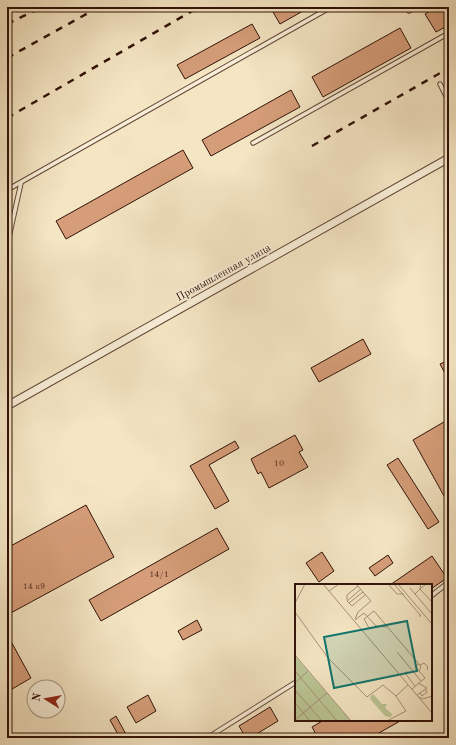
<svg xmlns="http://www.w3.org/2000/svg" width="456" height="745" font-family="'Old Standard TT',serif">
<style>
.building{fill:#d59d79;stroke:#311207}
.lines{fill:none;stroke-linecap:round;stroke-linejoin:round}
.lane-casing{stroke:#624736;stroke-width:5.5}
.street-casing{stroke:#624736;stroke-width:9}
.lane{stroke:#f8eed8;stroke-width:3.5}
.street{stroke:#f8eed8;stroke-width:7}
.rail{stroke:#311207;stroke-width:2.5;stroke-dasharray:7 7;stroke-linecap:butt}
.labels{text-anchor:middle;stroke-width:3;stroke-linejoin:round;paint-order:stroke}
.number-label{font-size:9px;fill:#5a3524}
.street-label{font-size:11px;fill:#311207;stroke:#f8eed8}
.inset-road{fill:none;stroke:#a69178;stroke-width:1}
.view{fill:#0f766e;fill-opacity:0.15;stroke:#0f766e;stroke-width:2}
.inset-edge{fill:none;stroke:#311207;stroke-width:2}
</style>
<rect width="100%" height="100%" fill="#f4e5c3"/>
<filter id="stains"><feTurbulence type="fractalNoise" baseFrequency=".005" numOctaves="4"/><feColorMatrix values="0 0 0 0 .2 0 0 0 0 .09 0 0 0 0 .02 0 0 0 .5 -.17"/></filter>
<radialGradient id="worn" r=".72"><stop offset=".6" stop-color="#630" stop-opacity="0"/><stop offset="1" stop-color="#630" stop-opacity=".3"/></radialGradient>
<g class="building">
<polygon points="282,7 310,7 280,24 273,12"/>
<polygon points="437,7 449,7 449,25 436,32 425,14"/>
<polygon points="252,24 260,38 185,79 177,65"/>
<polygon points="400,28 411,48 323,97 312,77"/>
<polygon points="291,90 300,107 211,156 202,140"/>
<polygon points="183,150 193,168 66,239 56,221"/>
<polygon points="363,339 371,354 319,382 311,368"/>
<polygon points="449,360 449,381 440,364"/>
<polygon points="449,419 449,505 413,440"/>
<polygon points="295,435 303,450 299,452 308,467 269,488 261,472 258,474 251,459"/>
<polygon points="235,441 239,448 209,465 229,501 215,509 190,466"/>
<polygon points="398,458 439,522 428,529 387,465"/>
<polygon points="86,505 114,557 7,615 7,548"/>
<polygon points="217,528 229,549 101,621 89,600"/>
<polygon points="322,552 334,571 319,582 306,563"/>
<polygon points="388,555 393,563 375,576 369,568"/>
<polygon points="432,556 447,578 431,589 431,585 390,585"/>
<polygon points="197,620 202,630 183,640 178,631"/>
<polygon points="7,634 31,678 7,692"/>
<polygon points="148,695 156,711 136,723 127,707"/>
<polygon points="270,707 278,721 250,738 246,738 239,726"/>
<polygon points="116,716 128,738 120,738 110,720"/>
<polygon points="324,720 402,720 370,738 318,738 312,727"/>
</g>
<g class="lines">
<defs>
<g id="lane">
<polyline points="409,11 415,7"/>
<polyline points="440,84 449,102"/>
<polyline points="253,143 449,33"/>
<polyline points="7,190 331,7"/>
<polyline points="7,246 21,183"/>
<polyline points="431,596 449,582"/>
<polyline points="207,738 296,682"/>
</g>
<polyline id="street" points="7,406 449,158"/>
</defs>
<use href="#lane" class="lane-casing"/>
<use href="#street" class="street-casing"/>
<use href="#lane" class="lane"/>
<use href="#street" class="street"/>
<g class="rail">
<polyline points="7,24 42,7"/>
<polyline points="7,58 99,7"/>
<polyline points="7,118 199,7"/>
<polyline points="312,146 449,68"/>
</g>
</g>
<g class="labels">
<g class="number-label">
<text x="279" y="466">10</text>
<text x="159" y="577">14/1</text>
<text x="34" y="589">14 к9</text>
</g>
<g class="street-label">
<text transform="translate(223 272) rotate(-29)" y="4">Промышленная улица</text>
</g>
</g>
<g transform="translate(295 584)">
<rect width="137" height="137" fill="#f4e5c3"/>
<path d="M0,72L56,137H0ZM78,110L87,120H92L90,124L97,130L96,133L90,132L76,116L75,113Z" fill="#bbc594"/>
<path class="inset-road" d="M28,0L137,129M93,0L102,10H109M99,0L126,32H124M103,0L137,40M131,0L125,5L137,18M115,4L137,30M34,7L44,0M68,8L54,19L57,22L70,11M120,10L125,5L126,0M52,16V11L63,2M0,19L10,0M54,19L52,17L66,5M0,28L33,74L72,113L88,101L101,112M60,35L63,28L76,17L61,0M60,36L69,29L81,42L92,43M74,44L69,35L79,27L124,80M102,68L126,97M0,71L56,137M125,81L129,79L133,83L132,86M120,83L124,80L126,83L124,87M0,87L42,137M112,87L110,89L120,102M0,99L13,87M117,105L130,94L120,82M0,106L27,137M125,109L127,112L132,108L130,105M122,111L132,104L123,99M124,113L128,115L137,112M0,119L15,137M0,136L32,109M92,137L111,127L101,112L113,101"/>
<path class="view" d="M112,37L122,87L39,104L29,53Z"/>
<rect width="137" height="137" class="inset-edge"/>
</g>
<rect width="456" height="745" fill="none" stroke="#f4e5c3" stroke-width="24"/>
<rect x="8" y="8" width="440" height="729" fill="none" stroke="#311207" stroke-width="2"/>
<rect x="12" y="12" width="432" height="721" fill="none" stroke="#311207"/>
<g transform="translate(46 699) rotate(281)"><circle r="19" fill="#f8eed8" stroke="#a89684"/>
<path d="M0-3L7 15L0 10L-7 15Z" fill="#8f2418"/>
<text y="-6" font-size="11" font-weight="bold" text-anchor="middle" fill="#311207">N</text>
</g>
<rect width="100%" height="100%" filter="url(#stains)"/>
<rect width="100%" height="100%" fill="url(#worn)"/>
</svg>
